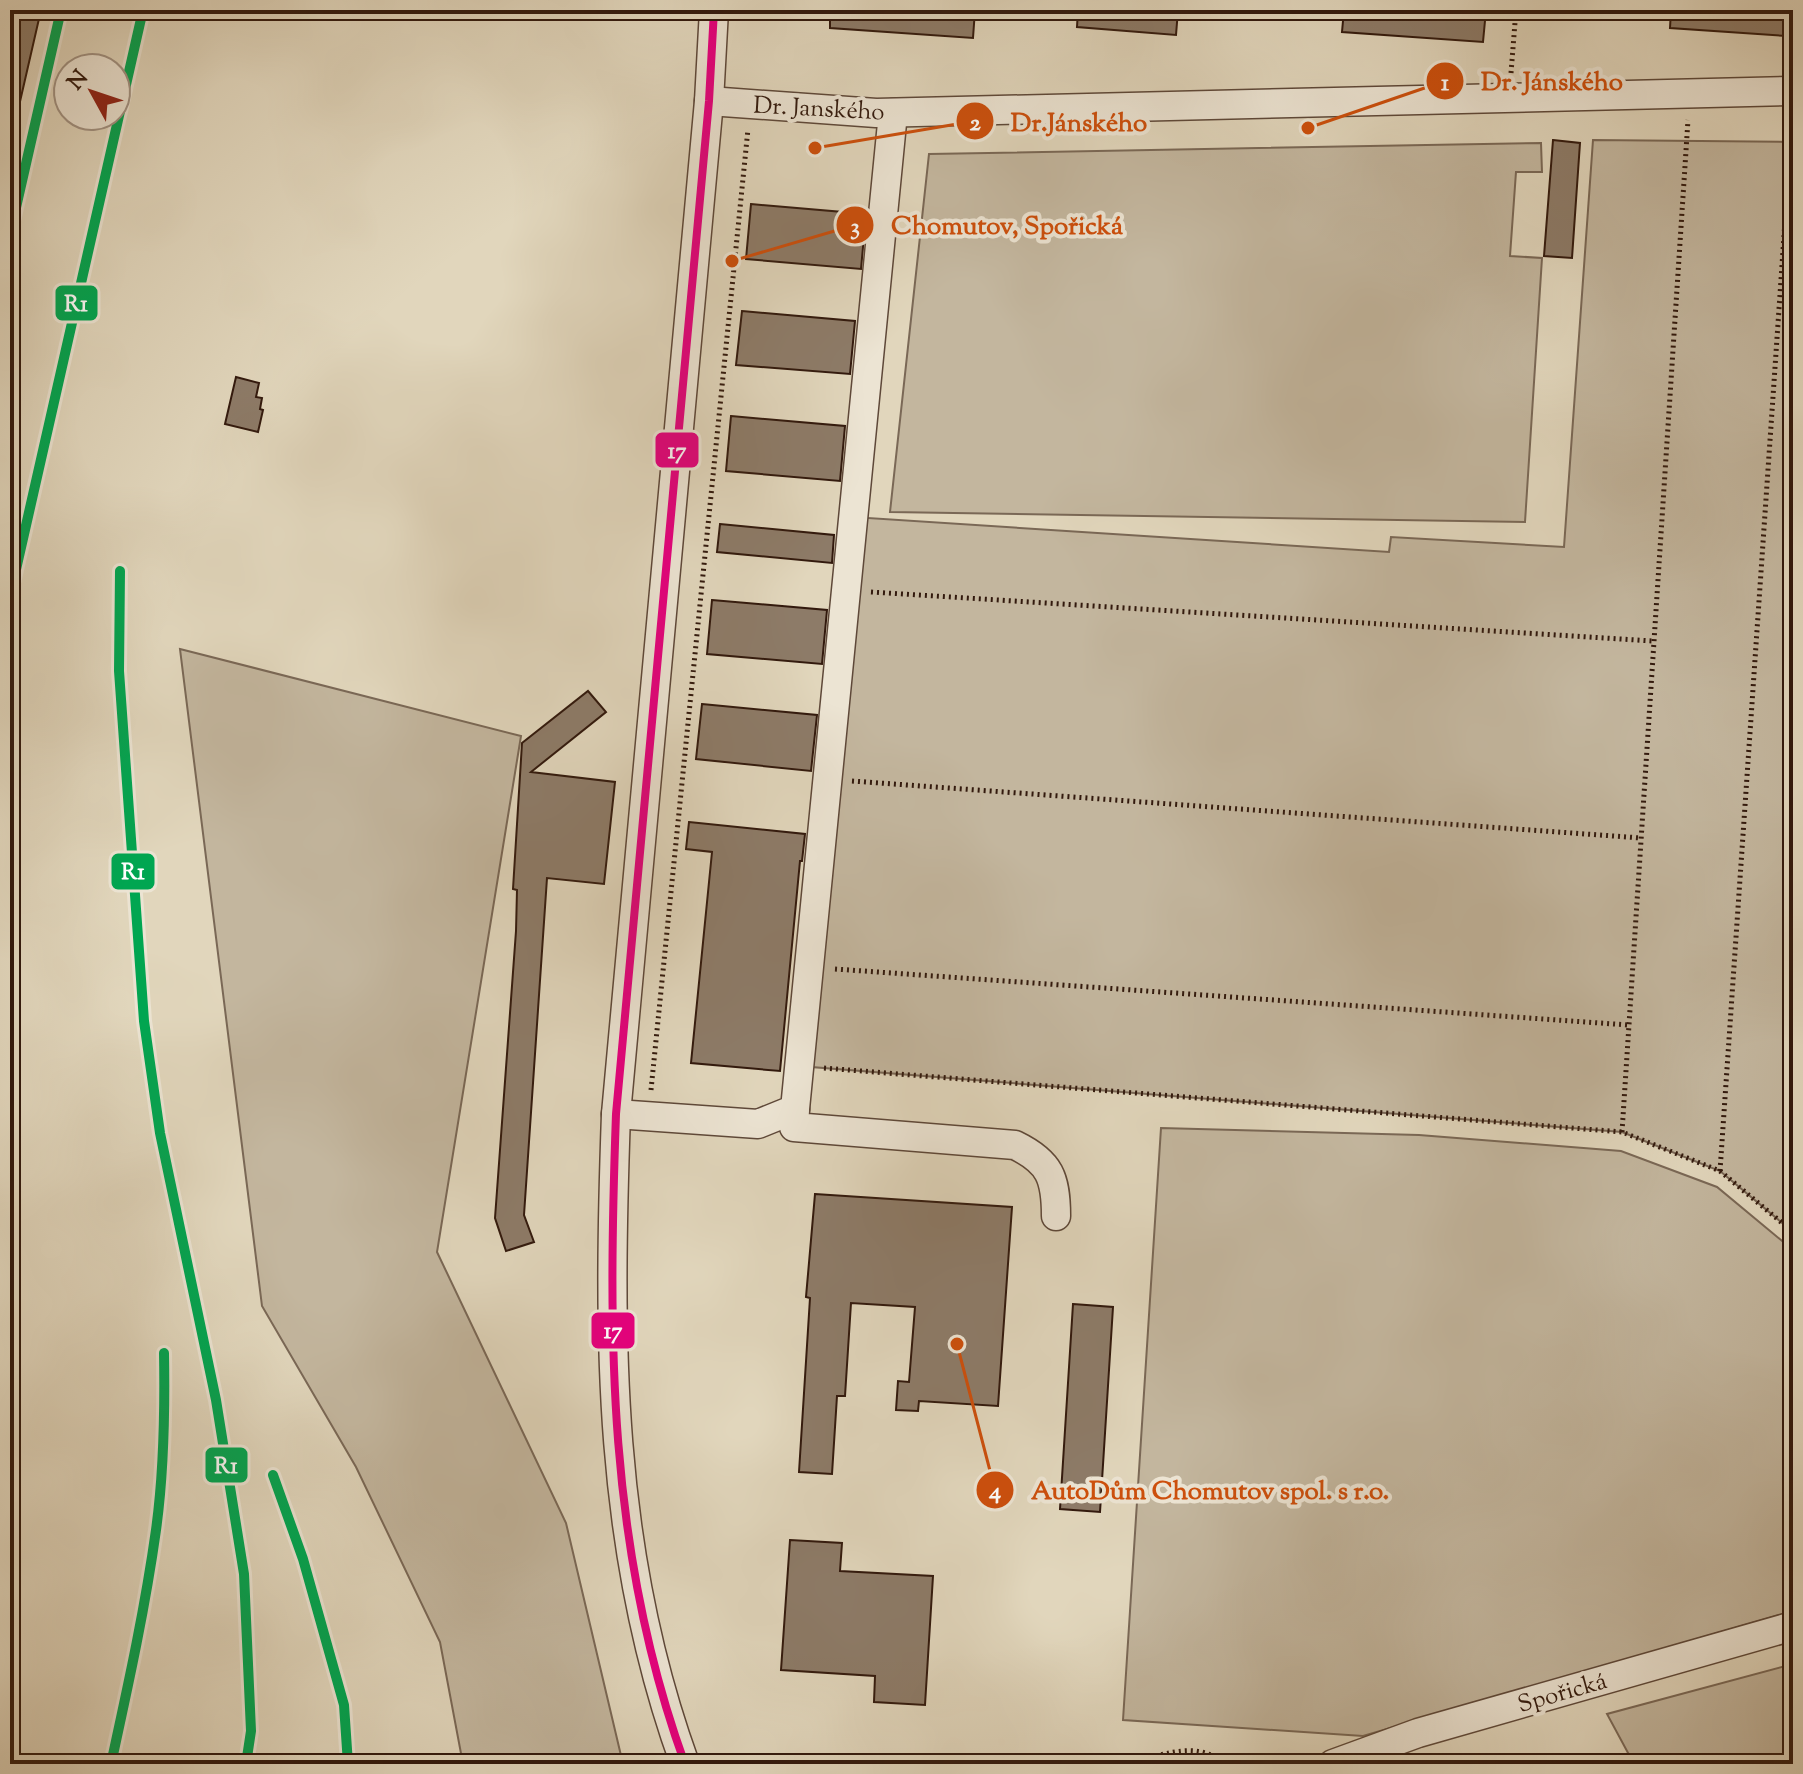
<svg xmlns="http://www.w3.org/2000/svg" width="1803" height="1774" font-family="'Sorts Mill Goudy',serif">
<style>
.green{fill:#c3b69e;stroke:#7a6856;stroke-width:2}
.building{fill:#8d7b68;stroke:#32190d;stroke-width:2}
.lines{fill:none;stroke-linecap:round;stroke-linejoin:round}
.minor-casing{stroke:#5e4839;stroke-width:31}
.path{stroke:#32190d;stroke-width:5;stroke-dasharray:2 4;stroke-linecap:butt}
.minor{stroke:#ece4d3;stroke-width:28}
.bus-1-casing{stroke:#ece4d3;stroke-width:14}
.bus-1{stroke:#e5007d;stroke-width:8}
.rail-1-casing{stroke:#ece4d3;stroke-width:16}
.rail-1{stroke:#00a651;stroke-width:10}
.labels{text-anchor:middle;stroke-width:8;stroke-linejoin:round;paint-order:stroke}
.street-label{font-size:24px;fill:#32190d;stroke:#ece4d3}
.leader{fill:none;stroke:#cd4f0c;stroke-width:3}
.callout-dot{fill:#cd4f0c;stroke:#ece4d3;stroke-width:3}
.mark-label{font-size:24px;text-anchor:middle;font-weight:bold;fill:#fff}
.callout-label{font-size:26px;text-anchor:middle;font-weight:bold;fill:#cd4f0c;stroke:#ece4d3;stroke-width:8;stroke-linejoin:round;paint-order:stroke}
.line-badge{stroke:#ece4d3;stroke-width:3}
.badge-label{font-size:22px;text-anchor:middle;font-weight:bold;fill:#fff}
</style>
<rect width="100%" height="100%" fill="#e1d6bc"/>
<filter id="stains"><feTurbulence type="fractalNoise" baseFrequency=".0025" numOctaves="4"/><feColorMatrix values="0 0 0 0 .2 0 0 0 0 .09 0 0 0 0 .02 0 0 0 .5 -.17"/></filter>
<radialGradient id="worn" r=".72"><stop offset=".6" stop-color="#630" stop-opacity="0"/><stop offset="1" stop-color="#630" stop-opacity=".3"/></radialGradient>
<g class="green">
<polygon points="1593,140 1793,142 1793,1232 1720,1171 1622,1132 799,1066 853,517 1389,552 1391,537 1564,547"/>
<polygon points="1541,143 1542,172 1516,172 1510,256 1542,258 1525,522 890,512 929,154"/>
<polygon points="180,649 521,736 437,1252 566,1523 623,1764 463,1764 440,1642 356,1467 262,1306"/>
<polygon points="1161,1128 1419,1135 1621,1151 1717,1187 1793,1250 1793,1611 1363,1736 1123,1720"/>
<polygon points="1793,1664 1793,1764 1634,1764 1607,1714"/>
</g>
<g class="building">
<polygon points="10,10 41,10 19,106 10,105"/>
<polygon points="830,10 975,10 973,38 830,28"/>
<polygon points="1078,10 1178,10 1176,35 1077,27"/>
<polygon points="1344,10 1486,10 1483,42 1342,32"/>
<polygon points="1671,10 1789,10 1787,36 1670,28"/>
<polygon points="1553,140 1580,143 1572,258 1544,256"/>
<polygon points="751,204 866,214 861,269 746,259"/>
<polygon points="742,311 855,321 850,374 736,365"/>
<polygon points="236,377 259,383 256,397 262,398 260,409 263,410 258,432 225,424"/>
<polygon points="731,416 845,426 840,481 726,471"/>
<polygon points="720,524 834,535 832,563 717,552"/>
<polygon points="712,600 827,610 822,664 707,654"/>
<polygon points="588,691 606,712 531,772 615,782 604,884 547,878 524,1215 534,1242 506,1251 495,1218 516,931 517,890 513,889 522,743"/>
<polygon points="702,704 817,715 811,771 696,759"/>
<polygon points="689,822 805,834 802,861 800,861 780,1071 691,1063 712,852 686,849"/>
<polygon points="815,1194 1012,1207 998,1406 919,1401 918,1411 896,1410 898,1381 909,1382 915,1307 851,1303 845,1396 837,1396 832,1474 799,1472 810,1298 806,1297"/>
<polygon points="1073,1304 1113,1307 1100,1512 1060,1509"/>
<polygon points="790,1540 842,1543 840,1571 933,1576 925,1705 874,1702 875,1676 781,1670"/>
</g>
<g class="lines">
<defs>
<g id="minor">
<polyline points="709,101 876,113 1793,91"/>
<path d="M795,1109L794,1127L1015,1145C1050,1162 1056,1178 1056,1216"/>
<polyline points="616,1114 758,1124 795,1109 893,113"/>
<path d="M685,1764C607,1550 608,1338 616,1114L709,101L714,10"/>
<polyline points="1333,1764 1418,1733 1793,1626"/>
</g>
</defs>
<use href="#minor" class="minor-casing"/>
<g class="path">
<polyline points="1511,73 1516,10"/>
<polyline points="871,592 1653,641"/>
<polyline points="852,781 1641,838"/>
<polyline points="835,969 1628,1025"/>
<polyline points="824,1068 1622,1132 1720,1171 1793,1232"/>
<polyline points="651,1090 748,129"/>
<polyline points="1622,1132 1688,120"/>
<polyline points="1720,1171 1792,119"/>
<path d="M1147,1764L1152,1757C1179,1750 1202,1745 1226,1764"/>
</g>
<use href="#minor" class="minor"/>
<defs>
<path id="bus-1" d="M685,1764C607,1550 608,1338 616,1114L709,101L714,10"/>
</defs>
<use href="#bus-1" class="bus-1-casing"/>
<use href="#bus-1" class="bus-1"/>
<defs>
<g id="rail-1">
<polyline points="10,234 61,10"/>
<polyline points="120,571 119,671 144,1021 160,1133 216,1400 244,1574 251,1731 246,1764"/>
<polyline points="10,596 143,10"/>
<polyline points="273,1475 303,1559 344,1705 348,1764"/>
<path d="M111,1764C128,1686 145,1609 156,1530C164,1472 165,1411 164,1353"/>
</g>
</defs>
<use href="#rail-1" class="rail-1-casing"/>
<use href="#rail-1" class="rail-1"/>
</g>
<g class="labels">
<g class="street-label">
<text transform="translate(819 108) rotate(3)" y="8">Dr. Janského</text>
<text transform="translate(1562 1692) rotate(-16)" y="8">Spořická</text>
</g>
</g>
<path class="leader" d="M1308 128L1445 81M815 148L975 121M732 261L855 225M957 1344L995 1490"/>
<g class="callout-dot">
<circle cx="1308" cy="128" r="8"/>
<circle cx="815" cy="148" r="8"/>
<circle cx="732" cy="261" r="8"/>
<circle cx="957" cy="1344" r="8"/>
<circle cx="1445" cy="81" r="20"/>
<circle cx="975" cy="121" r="20"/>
<circle cx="855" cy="225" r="20"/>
<circle cx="995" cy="1490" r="20"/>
</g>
<g class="mark-label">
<text x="1445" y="90">1</text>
<text x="975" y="130">2</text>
<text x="855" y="234">3</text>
<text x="995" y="1498">4</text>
</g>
<g class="callout-label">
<text x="1552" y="90">Dr. Jánského</text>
<text x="1079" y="131">Dr.Jánského</text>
<text x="1007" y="234">Chomutov, Spořická</text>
<text x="1210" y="1499">AutoDům Chomutov spol. s r.o.</text>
</g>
<g class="line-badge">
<rect x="54" y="284" width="45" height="38" rx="8" fill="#00a651"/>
<rect x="654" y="431" width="46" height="38" rx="8" fill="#e5007d"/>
<rect x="110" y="852" width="46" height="39" rx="8" fill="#00a651"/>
<rect x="590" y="1311" width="46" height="39" rx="8" fill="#e5007d"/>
<rect x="204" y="1446" width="45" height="38" rx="8" fill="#00a651"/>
</g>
<g class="badge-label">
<text x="76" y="311">R1</text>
<text x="677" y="458">17</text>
<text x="133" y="879">R1</text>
<text x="613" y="1338">17</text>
<text x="226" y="1473">R1</text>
</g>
<rect width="1803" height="1774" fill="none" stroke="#e1d6bc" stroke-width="40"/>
<rect x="12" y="12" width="1779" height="1750" fill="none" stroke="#32190d" stroke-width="4"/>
<rect x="20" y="20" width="1763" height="1734" fill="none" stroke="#32190d" stroke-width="2"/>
<g transform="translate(92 92) rotate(310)"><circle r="38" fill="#ece4d3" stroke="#a29384" stroke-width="2"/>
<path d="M0-6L14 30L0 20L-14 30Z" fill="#8f2418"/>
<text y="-12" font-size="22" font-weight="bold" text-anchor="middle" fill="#32190d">N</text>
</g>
<rect width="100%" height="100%" filter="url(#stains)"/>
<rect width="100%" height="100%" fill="url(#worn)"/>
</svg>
